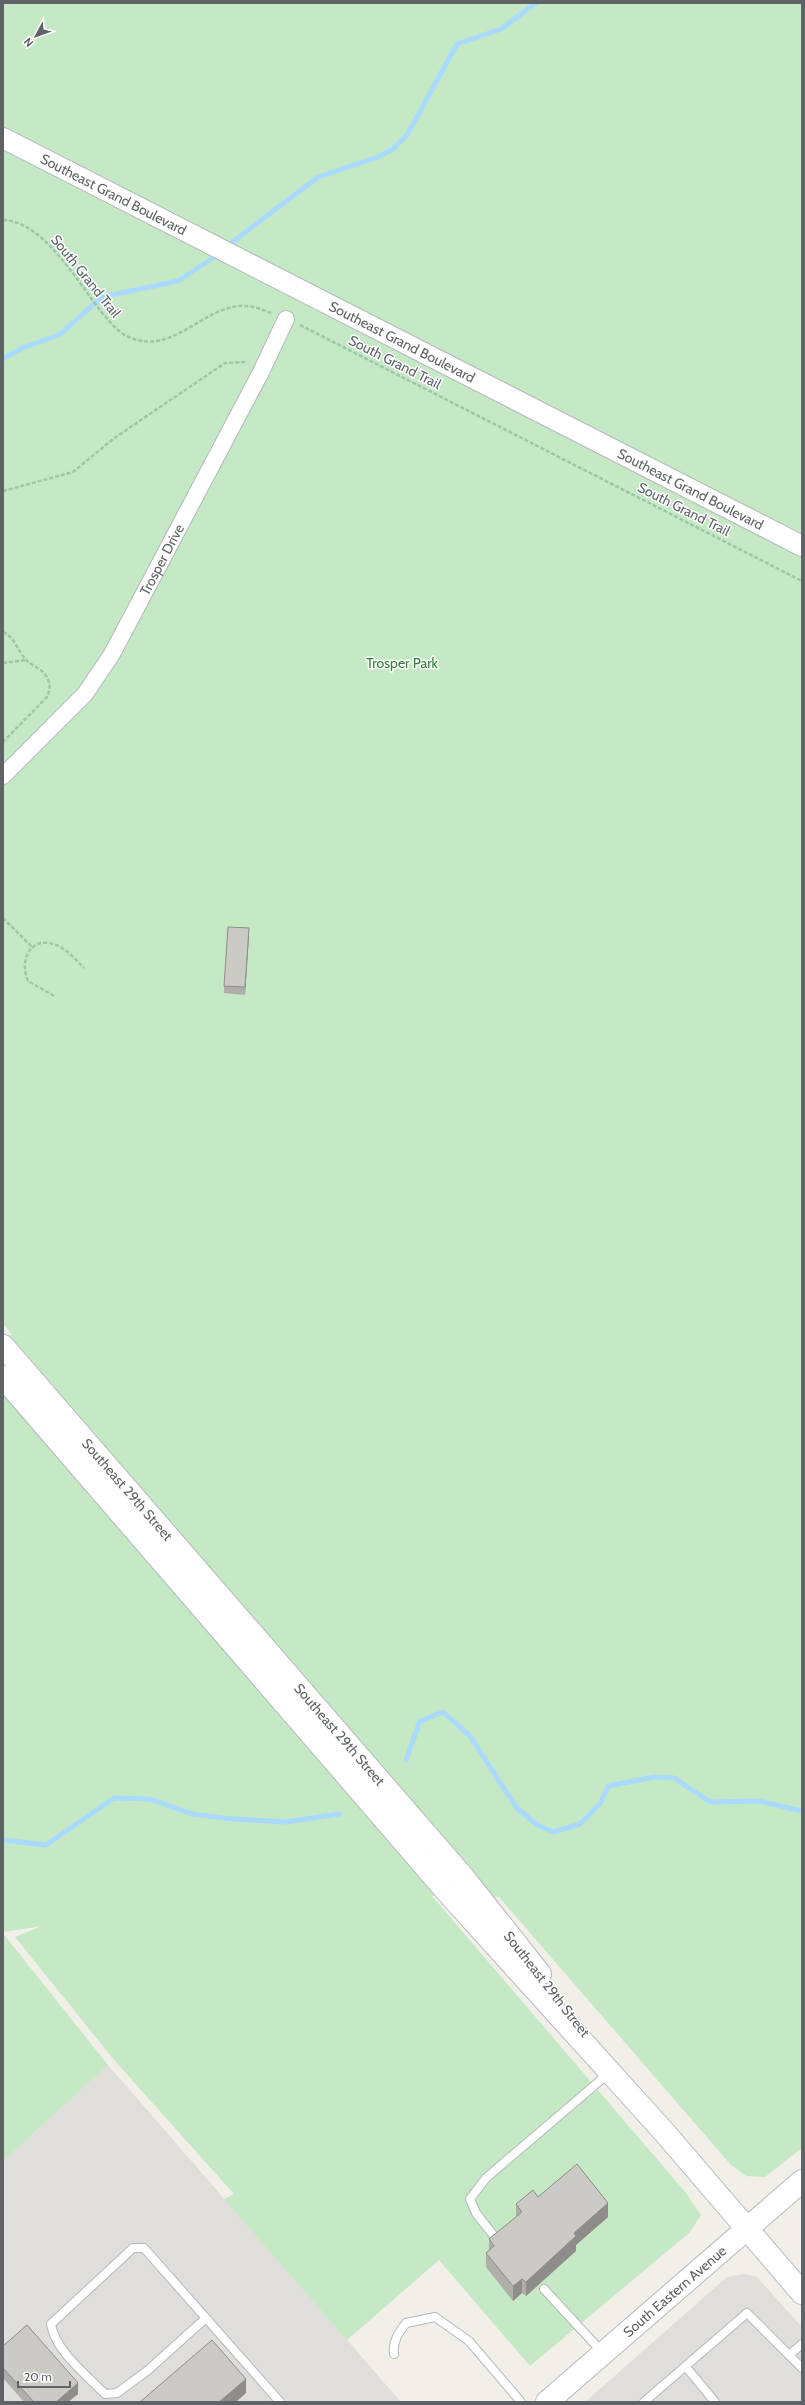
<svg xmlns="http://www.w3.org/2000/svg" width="805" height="2405" font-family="Cabin,sans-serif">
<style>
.industrial{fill:#e0deda}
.green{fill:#c5e8c5}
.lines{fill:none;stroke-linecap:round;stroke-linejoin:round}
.stream{stroke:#aadaff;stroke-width:5}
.service-casing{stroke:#b5b8bc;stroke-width:10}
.minor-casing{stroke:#b5b8bc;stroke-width:18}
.tertiary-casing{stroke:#b5b8bc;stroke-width:22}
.secondary-casing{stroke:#b6babf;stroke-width:24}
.path{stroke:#9cc7a9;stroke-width:2.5;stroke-dasharray:4 2;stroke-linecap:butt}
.service{stroke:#fff;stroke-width:8}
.minor{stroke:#fff;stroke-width:16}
.tertiary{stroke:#fff;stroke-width:20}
.secondary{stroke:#fff;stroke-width:22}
.wall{fill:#afaea9}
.shaded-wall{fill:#8f8d8a}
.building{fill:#cccac5;stroke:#8f8d8a}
.labels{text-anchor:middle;stroke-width:3;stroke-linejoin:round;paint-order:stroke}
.street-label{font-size:14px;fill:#5f6368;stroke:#fff}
.park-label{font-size:14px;fill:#348238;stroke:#fff}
</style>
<rect width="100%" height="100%" fill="#f1efe8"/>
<g class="industrial">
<polygon points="108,2065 401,2402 3,2402 3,2161"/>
<polygon points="743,2274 756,2276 802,2327 802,2402 585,2402 727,2277"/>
</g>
<g class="green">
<polygon points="3,3 802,3 802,2148 765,2177 746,2176 731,2165 499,1897 432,1896 686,2193 701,2215 689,2233 530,2366 439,2260 347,2340 224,2199 234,2194 115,2061 15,1937 42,1926 3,1932 3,1339 12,1334 3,1324"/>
<polygon points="3,1936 5,1936 108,2065 3,2161"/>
</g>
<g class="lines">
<g class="stream">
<polyline points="226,247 318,177 378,157 393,149 407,135 457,44 501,29 536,3"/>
<polyline points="3,359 22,348 59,335 102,297 178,281 219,254"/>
<polyline points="406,1760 420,1721 443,1712 470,1736 516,1807 537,1825 554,1832 580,1824 600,1804 608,1786 654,1777 674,1778 710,1802 759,1801 802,1811"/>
<polyline points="3,1840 46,1845 114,1798 150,1799 192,1814 232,1819 286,1822 339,1814"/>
</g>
<defs>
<g id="service">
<polyline points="497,2240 476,2213 470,2199 486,2178 609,2073"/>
<polyline points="544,2289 603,2353"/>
<path d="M206,2318L147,2371L117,2393L105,2394C87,2375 55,2351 51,2324L133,2248H144L280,2402"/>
<path d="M394,2354C392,2342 399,2332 406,2323L435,2317L469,2341L521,2402"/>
<polyline points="789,2355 802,2344"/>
<polyline points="686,2367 715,2402"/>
<polyline points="644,2402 747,2313 802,2368"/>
</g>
<g id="minor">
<path id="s1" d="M3,776L85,694L112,654L261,372L286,319"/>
</g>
<g id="tertiary">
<path id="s2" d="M3,138L802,546"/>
</g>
<g id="secondary">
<path id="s3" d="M3,1346L464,1878L540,1974"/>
<polyline points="3,1377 449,1894 665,2133 802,2293"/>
<path id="s4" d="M547,2402L802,2181"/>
</g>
</defs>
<use href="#service" class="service-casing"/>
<use href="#minor" class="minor-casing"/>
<use href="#tertiary" class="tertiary-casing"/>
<use href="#secondary" class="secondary-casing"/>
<g class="path">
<path d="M3,220C43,221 77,281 100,310C109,321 118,333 131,338C173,354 200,310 239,306C250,305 261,309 271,313"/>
<polyline points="300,325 802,581"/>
<polyline points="3,491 73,472 113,439 225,363 247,362"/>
<path d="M3,632C15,637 18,652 27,661C34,667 45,670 48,680C51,685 49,690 48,696L3,742"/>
<polyline points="3,663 26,660"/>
<polyline points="3,918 33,948"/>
<path d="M54,996L28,981C19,960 30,935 56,945C67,949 76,960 84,968"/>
</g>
<use href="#service" class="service"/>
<use href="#minor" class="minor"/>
<use href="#tertiary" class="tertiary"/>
<use href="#secondary" class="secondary"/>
</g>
<g class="wall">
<polygon points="249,935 245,995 224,993 224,986"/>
<polygon points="538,2197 608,2217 576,2245 576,2251 526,2296 522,2293 513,2301 486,2267 486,2253 489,2251 489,2239 516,2217 516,2204"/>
<polygon points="3,2346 78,2394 68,2402 24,2402 3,2378"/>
</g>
<g class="shaded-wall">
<polygon points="249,928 249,935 245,995 245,987"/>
<polygon points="608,2203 608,2217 576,2245 576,2251 526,2296 526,2282 574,2233"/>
<polygon points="522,2279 522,2293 513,2301 513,2286"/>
<polygon points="246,2379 246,2393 236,2402 219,2402"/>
<polygon points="78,2383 78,2394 68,2402 56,2402"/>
</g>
<g class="building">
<polygon points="228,927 249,928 245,987 224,986"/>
<polygon points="577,2164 608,2203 574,2233 576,2236 526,2282 522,2279 513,2286 486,2253 494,2246 489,2239 522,2212 516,2204 533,2190 538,2197"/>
<polygon points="27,2325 78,2383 56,2402 34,2402 3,2368 3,2346"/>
<polygon points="212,2340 246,2379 219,2402 140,2402"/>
</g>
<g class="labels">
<g class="street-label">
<text dy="5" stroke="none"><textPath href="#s2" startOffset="124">Southeast Grand Boulevard</textPath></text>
<text transform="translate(86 276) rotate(51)" y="5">South Grand Trail</text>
<text dy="5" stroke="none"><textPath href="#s2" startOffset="448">Southeast Grand Boulevard</textPath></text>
<text transform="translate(395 362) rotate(27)" y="5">South Grand Trail</text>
<text dy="5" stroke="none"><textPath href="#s2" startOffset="772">Southeast Grand Boulevard</textPath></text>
<text transform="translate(684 509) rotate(27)" y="5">South Grand Trail</text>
<text dy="5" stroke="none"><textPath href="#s1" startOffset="271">Trosper Drive</textPath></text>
<text dy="5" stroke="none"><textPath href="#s3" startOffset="190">Southeast 29th Street</textPath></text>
<text dy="5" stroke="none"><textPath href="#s3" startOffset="514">Southeast 29th Street</textPath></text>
<text transform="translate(547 1984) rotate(52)" y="5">Southeast 29th Street</text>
<text dy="5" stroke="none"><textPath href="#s4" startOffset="169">South Eastern Avenue</textPath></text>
</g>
<g class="park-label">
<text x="402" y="668">Trosper Park</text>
</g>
</g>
<rect width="805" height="2405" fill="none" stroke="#5f6368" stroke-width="8"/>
<g transform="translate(36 36) rotate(229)" stroke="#ffffff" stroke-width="3" paint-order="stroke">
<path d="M0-3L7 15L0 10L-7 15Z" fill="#5f6368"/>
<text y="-6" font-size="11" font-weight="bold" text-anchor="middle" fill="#5f6368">N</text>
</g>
<path d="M18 2381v6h52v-6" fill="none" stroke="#5f6368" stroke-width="2"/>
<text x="24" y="2381" font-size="12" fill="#5f6368" stroke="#ffffff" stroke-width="3" paint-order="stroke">20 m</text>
</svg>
